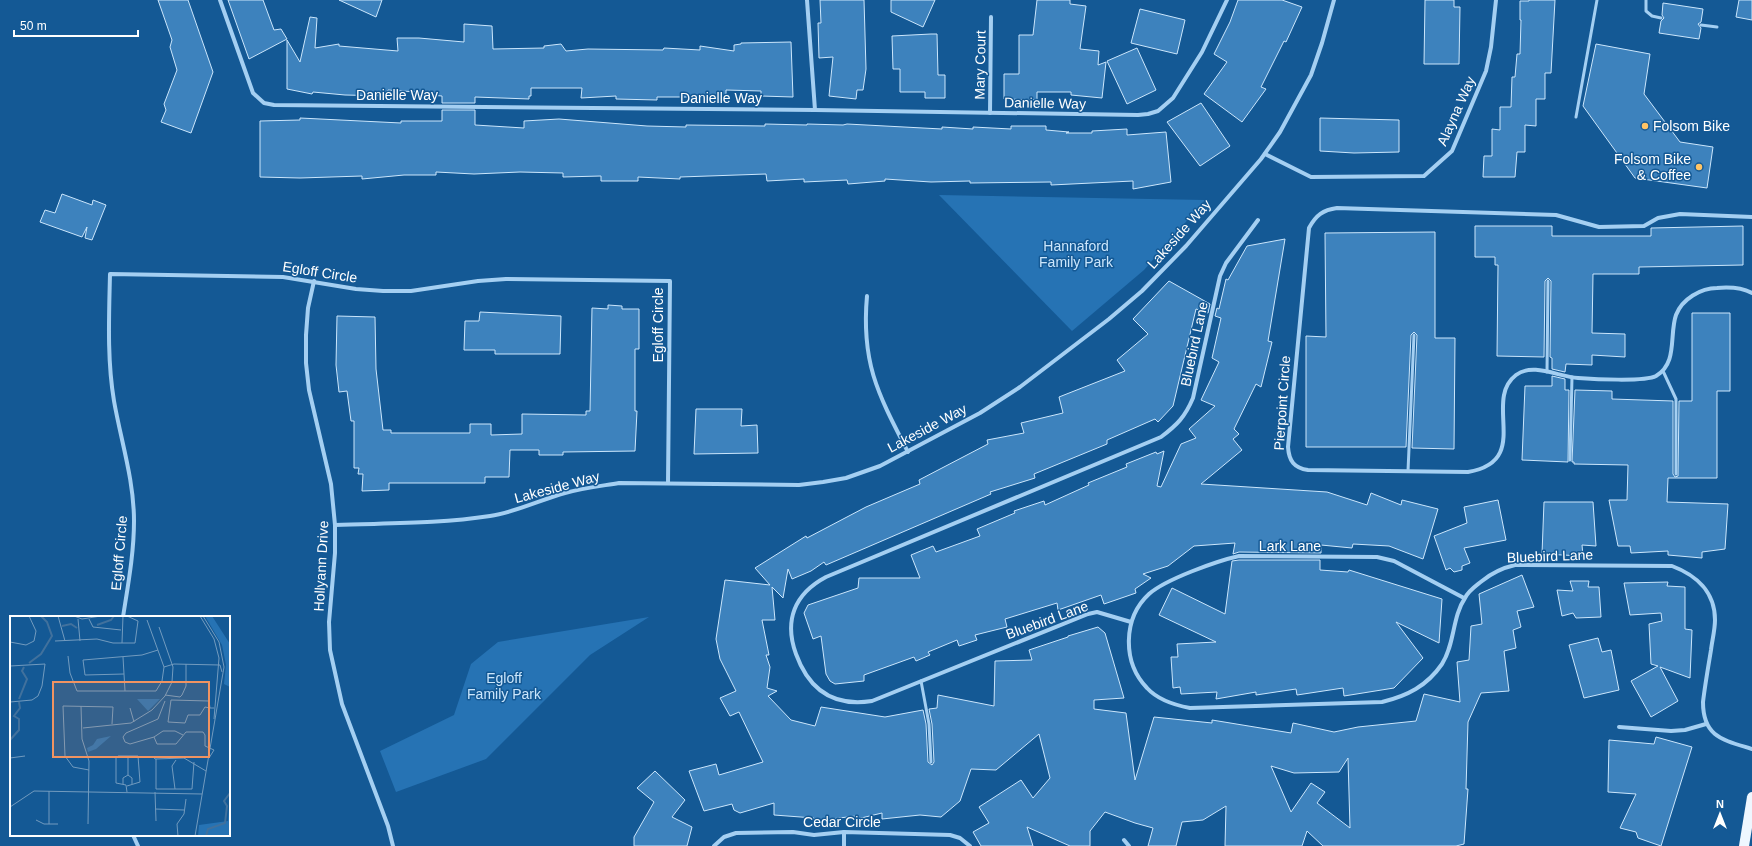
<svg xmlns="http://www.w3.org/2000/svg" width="1752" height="846" font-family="Arial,sans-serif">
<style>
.green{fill:#2673b4}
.building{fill:#3d82bd;stroke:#cbe6fc;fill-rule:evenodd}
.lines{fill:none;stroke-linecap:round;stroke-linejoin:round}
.lane{stroke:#a4cff2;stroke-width:3}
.street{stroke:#a4cff2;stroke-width:4}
.primary{stroke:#eff7ff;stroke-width:10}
.poi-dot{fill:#ffc465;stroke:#145995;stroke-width:1.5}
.labels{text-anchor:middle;stroke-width:3;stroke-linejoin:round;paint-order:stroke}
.street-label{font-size:14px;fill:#fff;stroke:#145995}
.poi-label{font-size:14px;fill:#fff;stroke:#145995;text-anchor:start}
.park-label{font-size:14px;fill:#cbe6fc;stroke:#145995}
.inset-river{fill:none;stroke:#41719d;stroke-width:2}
.inset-road{fill:none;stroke:#729bbf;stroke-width:1}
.view{fill:#f09361;fill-opacity:0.15;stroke:#f09361;stroke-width:2}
.inset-edge{fill:none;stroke:#fff;stroke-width:2}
</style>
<rect width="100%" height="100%" fill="#145995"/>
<g class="green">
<polygon points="939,195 1205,200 1144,270 1072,331"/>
<polygon points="649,617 590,655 486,759 396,792 380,751 454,715 471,664 498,642"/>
</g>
<g class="building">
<polygon points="158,0 188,0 213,72 191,133 161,122 166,110 164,104 177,70 170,47 172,40"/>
<polygon points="228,0 263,0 274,30 281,29 287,39 249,59"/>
<polygon points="339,0 382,0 376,17"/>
<polygon points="820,0 864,0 866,69 863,90 857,90 856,99 829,96 833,57 819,58 818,23 821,23"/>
<polygon points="891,0 935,0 923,27 891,12"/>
<polygon points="1037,0 1070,0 1070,4 1086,6 1080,49 1099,51 1098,65 1106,62 1102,98 1071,95 1071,92 1037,92 1037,100 1004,99 1004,74 1019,74 1019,35 1033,35"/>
<polygon points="1238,0 1282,0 1302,7 1286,42 1284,41 1261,87 1266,89 1242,122 1204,94 1227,62 1214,54 1230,22"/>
<polygon points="1425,0 1454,0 1454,7 1460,7 1459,64 1424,64"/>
<polygon points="1529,0 1555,0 1551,73 1545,73 1545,99 1536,99 1536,126 1525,125 1525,152 1517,152 1515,177 1483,177 1484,156 1492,156 1492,129 1500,130 1500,107 1511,107 1512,77 1515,77 1517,54 1520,54 1521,20 1520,20 1520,1 1529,1"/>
<polygon points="1739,0 1752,0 1752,20 1736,17"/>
<polygon points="1663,3 1703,9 1701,22 1698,24 1701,28 1699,39 1659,33 1661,21 1664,18 1662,15"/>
<polygon points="1140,9 1185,20 1177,54 1131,43"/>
<polygon points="310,17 317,18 315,48 339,44 339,46 398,51 397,38 419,38 464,42 464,24 492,26 493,49 544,48 544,46 561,44 566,51 588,49 663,50 664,48 700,50 700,46 734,51 734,45 741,44 741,43 791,42 793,97 761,96 761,91 726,90 726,99 703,97 657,97 657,100 616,99 616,96 581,98 582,88 531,88 531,96 529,96 529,99 475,97 475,103 442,103 442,96 430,95 430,93 388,90 388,96 345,95 313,92 312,94 287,89 287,40 300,62"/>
<polygon points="931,34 937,34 938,75 945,75 945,98 925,98 925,92 900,92 900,69 893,69 892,36"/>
<polygon points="1596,44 1650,54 1644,94 1680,142 1713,147 1707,188 1635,178 1583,106"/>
<polygon points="1137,48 1156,90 1127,104 1107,61"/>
<polygon points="1201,103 1230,146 1200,166 1167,122"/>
<polygon points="442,110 475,110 475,125 524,128 524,121 559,119 647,126 686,127 686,125 765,126 765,124 807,125 807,124 843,125 847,124 942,129 942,127 973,129 973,127 1011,129 1011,126 1046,126 1046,130 1069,132 1066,133 1092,133 1092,131 1127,129 1127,135 1166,132 1171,182 1133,189 1133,181 1051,185 1051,182 970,183 970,181 931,182 885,179 885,181 848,184 847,180 804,182 804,179 767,181 766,174 680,177 680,179 638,177 638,181 601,181 601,176 563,177 563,173 520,172 474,174 436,172 436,175 404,175 362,179 362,176 300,178 260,177 260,121 300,120 300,118 401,123 401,121 442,121"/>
<polygon points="1320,118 1399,120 1399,152 1354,153 1320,151"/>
<polygon points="62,194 92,205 93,200 106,205 92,240 85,238 87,227 82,237 40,222 45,210 55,213"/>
<polygon points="1475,226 1552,226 1552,236 1651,236 1651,228 1743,226 1743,265 1639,267 1639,274 1593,274 1592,333 1625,334 1625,357 1592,355 1592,365 1566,364 1565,372 1552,369 1552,358 1550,357 1551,281 1548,278 1545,281 1544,357 1497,356 1498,265 1495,265 1495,257 1475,257"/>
<polygon points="1435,232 1435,338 1455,338 1454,449 1412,448 1417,335 1414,332 1411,335 1406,447 1306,447 1306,336 1326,337 1325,233"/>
<polygon points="1285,239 1268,341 1272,342 1261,387 1256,384 1234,429 1239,434 1233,439 1242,450 1201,484 1327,492 1367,505 1371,493 1401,505 1402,500 1438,509 1423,559 1389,546 1353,544 1352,548 1321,545 1321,553 1239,552 1233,554 1235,543 1194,546 1168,566 1143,574 1151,578 1135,589 1136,593 1104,604 1101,595 1058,610 1057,603 1005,619 1007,627 975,635 977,640 959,646 957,640 928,652 930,655 916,661 914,657 864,675 864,681 835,684 830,681 826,674 821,636 813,639 804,613 808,605 858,588 859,578 920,578 911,555 933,546 936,552 980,536 977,529 1015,513 1014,511 1044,501 1045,505 1089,485 1088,483 1127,467 1126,464 1156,452 1157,454 1164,451 1157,486 1161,487 1181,444 1196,438 1189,429 1215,406 1201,400 1219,362 1212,358 1221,318 1215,316 1217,308 1219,309 1226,279 1228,280 1247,246"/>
<path d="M1169,281L1210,304L1208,313L1196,309L1173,406L1158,422L1155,419L1107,440V444L1034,474L1035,478L990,492L991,494L826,565L824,562L811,571L792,579L788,569L783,598L772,587L775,620H762L769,655H766L770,667L767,688L777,691L768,696L791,720L815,726L821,707L885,717L923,710L926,724L928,762L932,765L934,762L932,724L929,709L937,708L938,695L994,706L995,661L1032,660L1029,650L1068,637V636L1098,627L1105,633L1124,698L1094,700V709L1126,713L1135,780L1154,717L1212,723V720L1291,733L1293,723L1334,732L1358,727L1416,721L1424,694L1460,702L1457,662L1469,660L1471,626L1482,624L1479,594L1522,575L1534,607L1517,611L1521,627L1513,630L1516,648L1504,651L1509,691L1481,693L1468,722L1466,789H1468L1464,844L1456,846H1323L1307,831L1302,846H1225L1226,806L1203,820L1182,822L1176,846H1148L1153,828L1135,823L1105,812L1090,831V846H1070L1027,827L1033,846H981L973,832L989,823L979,807L1021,780L1033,798L1050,778L1039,734L996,770L971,769L960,801L941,817L920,815L882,819V813L857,819L856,816L814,821V818L774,815V803L740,813L734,810L732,804L704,811L689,771L716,764L719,775L763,762L739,712L730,716L720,698L736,691L720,659L716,639L725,580L770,585L755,568L806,536L807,538L866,507L920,484L919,480L988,444L987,440L1024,433L1021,423L1063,413L1059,397L1125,371L1117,360L1148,334L1133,319ZM1348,758L1350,828L1317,803L1325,792L1311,783L1291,812L1271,766L1294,773L1339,772Z"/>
<polygon points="608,305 622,306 622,309 639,309 639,349 635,349 635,411 637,411 635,451 563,452 563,455 539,455 539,450 510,450 509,477 485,477 485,483 389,483 389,490 362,491 363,474 358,474 359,468 354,468 354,421 351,421 347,391 339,392 336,365 337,316 375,317 376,369 383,430 391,430 391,433 470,433 470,424 491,424 491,435 522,434 522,414 586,415 586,411 590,411 592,308 608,309"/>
<polygon points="480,312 561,316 560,354 495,354 495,350 464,350 465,321 479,321"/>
<polygon points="1692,313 1730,313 1730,391 1717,391 1717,478 1668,478 1667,502 1728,504 1725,549 1702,552 1702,558 1668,555 1668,551 1631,553 1630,546 1618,546 1609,500 1627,500 1628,465 1574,464 1574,462 1572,462 1575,390 1612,391 1612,399 1673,401 1673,474 1675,477 1678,476 1679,401 1692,401"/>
<polygon points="1552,376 1565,379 1565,390 1569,390 1568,462 1522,460 1525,386 1552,386"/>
<polygon points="696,409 742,409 741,426 757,425 758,453 694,454"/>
<polygon points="1498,500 1506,540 1464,548 1470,563 1462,566 1462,570 1454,572 1450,568 1446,570 1434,536 1467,523 1464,507"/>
<polygon points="1544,502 1593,502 1596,546 1582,545 1583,556 1542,554"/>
<polygon points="1239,560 1320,560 1320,570 1348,572 1349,570 1442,599 1439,643 1396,622 1423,658 1394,688 1344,696 1343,688 1297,695 1296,689 1256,695 1256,692 1216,699 1217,692 1181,694 1180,687 1173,688 1171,657 1178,657 1177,644 1216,642 1159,615 1172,588 1225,614 1232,561"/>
<polygon points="1570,581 1589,581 1588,587 1599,587 1601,617 1576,618 1573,613 1562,616 1557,590 1573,591"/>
<polygon points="1668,582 1667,586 1685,587 1685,629 1692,630 1690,678 1660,667 1678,701 1651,717 1631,681 1658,666 1651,664 1649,624 1662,621 1661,613 1630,615 1624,583"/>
<polygon points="1598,638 1602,652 1611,650 1619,690 1584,698 1569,645"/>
<polygon points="1656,737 1692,747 1661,846 1638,838 1636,832 1620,828 1636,794 1608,792 1609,740 1654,744"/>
<polygon points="655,771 685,800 672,817 692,827 687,846 634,846 634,837 654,802 637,788"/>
</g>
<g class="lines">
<g class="lane">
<polyline points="1646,0 1646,11 1652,16 1661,18"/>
<polyline points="1701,25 1717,27"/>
<polyline points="1576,117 1597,0"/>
<polyline points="1663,371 1676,399 1676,474"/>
<polyline points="1547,372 1548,281"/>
<polyline points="1570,460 1572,377"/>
<polyline points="1408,471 1414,335"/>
<polyline points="921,681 929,724 931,762"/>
</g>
<g class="street">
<polyline points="220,0 253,93 264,103 274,105 815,110 1138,115 1148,114 1158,111 1173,98 1202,52 1227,0"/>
<polyline points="807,0 815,110"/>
<polyline points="990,113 991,17"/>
<polyline points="1265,154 1311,177 1424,176 1452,151 1486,71 1491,47 1496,0"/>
<path d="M1752,217L1680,214L1658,218L1644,226L1599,227L1556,215L1337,208C1323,210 1316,215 1309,228L1288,447C1289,461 1294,468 1308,470L1468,472C1533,461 1482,401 1516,375C1533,362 1559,377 1578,378C1592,379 1645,382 1656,376C1678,363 1669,335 1676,315C1682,299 1701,288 1717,288C1729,287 1741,287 1752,293"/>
<polyline points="314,281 308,308 306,335 306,363 309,390 331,484 335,525 335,553 329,622 330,650 342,704 388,826 393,846"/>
<path d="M867,296C861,363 878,394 908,452"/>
<path d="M335,525C387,523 439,524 490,516C516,512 540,500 565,493C583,488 601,486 619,483L799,485L823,482L846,478L880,466L980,413L1020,387L1109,319L1142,291L1186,246L1261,159L1280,132L1311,75L1322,43L1334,0"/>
<path d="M1464,598L1394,561L1377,557L1239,556C1217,561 1166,579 1149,594C1123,618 1122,662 1147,688C1158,700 1174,705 1190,708L1382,702C1407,696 1427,686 1442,664C1455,644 1452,617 1465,598C1469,590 1476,586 1482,581C1493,572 1502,568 1515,565L1672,566C1696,575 1715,592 1715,620C1715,630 1712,641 1711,650C1708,668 1705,685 1703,702C1703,737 1723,740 1752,749"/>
<path d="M123,617C128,585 134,553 134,521C134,480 121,441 114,401C107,359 109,317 110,274L283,277L356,289L383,291H411L478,281L506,279L670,281L668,483"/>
<path d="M1131,622L1097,612L1088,614L872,701C834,707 809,690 796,654C784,621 794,594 826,577L1161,437C1177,425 1185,417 1193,398L1220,276L1226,263L1258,220"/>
<polyline points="1619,727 1671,731 1685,730 1706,724"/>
<polyline points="133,835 138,846"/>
<polyline points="1124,840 1129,846"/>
<polyline points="714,846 724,837 736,833 793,832 814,835 844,832 950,835 960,838 970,846"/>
<polyline points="844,846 844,832"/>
</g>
<polyline class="primary" points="1744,846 1752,797"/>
</g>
<g class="poi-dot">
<circle cx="1645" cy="126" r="4"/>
<circle cx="1699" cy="167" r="4"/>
</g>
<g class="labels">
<g class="street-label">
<text transform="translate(980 65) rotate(-89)" y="5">Mary Court</text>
<text x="397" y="100">Danielle Way</text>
<text x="721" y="103">Danielle Way</text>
<text transform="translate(1045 103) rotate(1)" y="5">Danielle Way</text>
<text transform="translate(1456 111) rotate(-66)" y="5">Alayna Way</text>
<text transform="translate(1179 234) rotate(-48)" y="5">Lakeside Way</text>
<text transform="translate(320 272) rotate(9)" y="5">Egloff Circle</text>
<text transform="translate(658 325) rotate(-90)" y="5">Egloff Circle</text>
<text transform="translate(1194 344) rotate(-78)" y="5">Bluebird Lane</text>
<text transform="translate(1282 403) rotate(-86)" y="5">Pierpoint Circle</text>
<text transform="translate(927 428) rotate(-28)" y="5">Lakeside Way</text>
<text transform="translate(557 487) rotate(-15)" y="5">Lakeside Way</text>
<text x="1290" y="551">Lark Lane</text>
<text transform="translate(119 553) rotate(-85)" y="5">Egloff Circle</text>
<text transform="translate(1550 556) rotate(-2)" y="5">Bluebird Lane</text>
<text transform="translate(321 566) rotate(-87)" y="5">Hollyann Drive</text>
<text transform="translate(1047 620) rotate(-20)" y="5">Bluebird Lane</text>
<text x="842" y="827">Cedar Circle</text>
</g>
<g class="poi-label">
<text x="1653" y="131">Folsom Bike</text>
<text x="1691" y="164" text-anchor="end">Folsom Bike<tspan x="1691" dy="16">&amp; Coffee</tspan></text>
</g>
<g class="park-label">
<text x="1076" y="251">Hannaford<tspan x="1076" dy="16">Family Park</tspan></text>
<text x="504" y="683">Egloff<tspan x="504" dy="16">Family Park</tspan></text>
</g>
</g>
<g transform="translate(10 616)">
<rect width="220" height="220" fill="#145995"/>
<path d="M195,0H202L220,28V71L214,68L216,49L212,29ZM127,83H150L138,95ZM101,120L86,133L78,136L77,132L83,129L87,123ZM220,179V220H188L189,209L218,205Z" fill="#2673b4"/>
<path class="inset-river" d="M87,9L101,4L104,0M52,10L61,8L67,12M19,47L31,38L42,20L37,6L31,0M9,83L17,63L12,55L14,51M0,124L9,114V103L4,100L10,92L9,86M196,220L198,213L215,207L217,190L214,185L220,177"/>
<path class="inset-road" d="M48,0L55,25M64,0L72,3L91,0M190,0L204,23L209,42L204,103M68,3L70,25M79,3L83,11L111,14M45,25L87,23L103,27H125L128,5L117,0M0,26L16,29L24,25L26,15L19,0M112,27L113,0M58,40L60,57L67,75H146L152,65L154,51L137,4M113,41L115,75M0,50L35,48L32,70L28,80L22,84L0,86M154,51L164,48L210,49L212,56M114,58L75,59L73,44L132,39L148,34M155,79L170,81L172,79L176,70V48M71,90L72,123L79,145L78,208M120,92L124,106M200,92L199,85L161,84L158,106L175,107L178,99H190L195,91L200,92H204M73,112L121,107L142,94L155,80L162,66L163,51L149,11M144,121L147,128H166L176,116H193L195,119V130L204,134L199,142M144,121L120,128L115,126L113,121L116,117L148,103L155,85M144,121L153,115H165L173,119M143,140L145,143L174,142L196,155M0,142L15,140M146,143V173H182L184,146M79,154L63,151L55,140L53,90L103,91L102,108M118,159V140M113,168V162L118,159L122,162V168M165,173L162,150L166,144M117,176L116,169L106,167V142L108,140H128L130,166L117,170M145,176L146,205M0,191L24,175L192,178M145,193L174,194M26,204L34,208H48M39,208V175M168,220L167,208L174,198L176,183M185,220L214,51L209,26L193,0"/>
<path class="view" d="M43,66H199V141H43Z"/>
<rect width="220" height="220" class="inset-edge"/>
</g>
<g transform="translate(1720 814)" stroke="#145995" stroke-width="3" paint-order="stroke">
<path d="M0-3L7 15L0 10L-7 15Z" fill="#ffffff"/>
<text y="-6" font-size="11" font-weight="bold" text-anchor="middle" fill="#ffffff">N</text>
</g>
<path d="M14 30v6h124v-6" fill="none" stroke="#ffffff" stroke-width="2"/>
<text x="20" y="30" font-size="12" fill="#ffffff" stroke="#145995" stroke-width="3" paint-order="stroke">50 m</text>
</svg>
